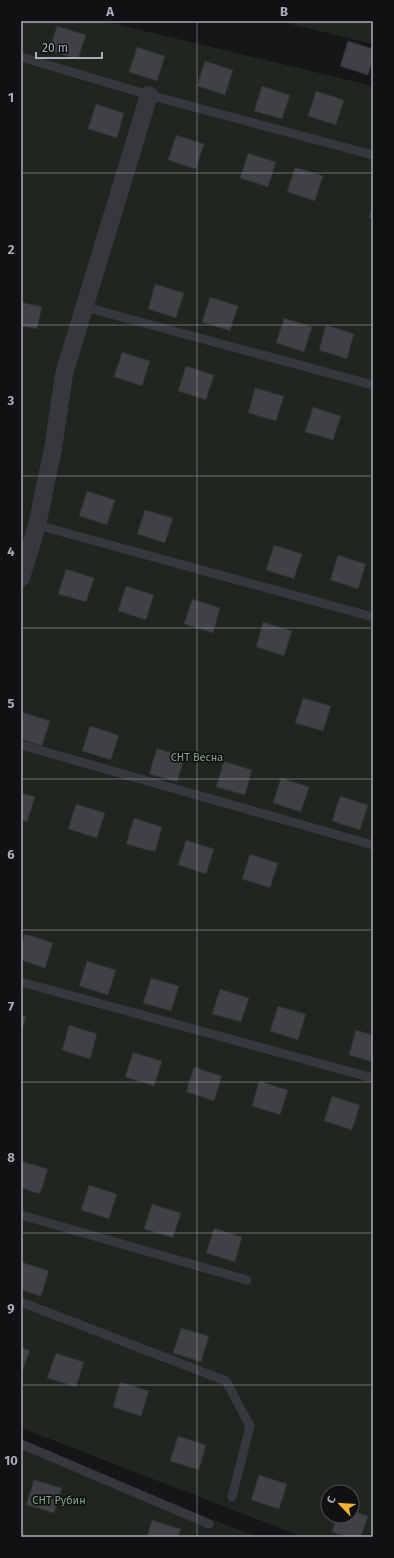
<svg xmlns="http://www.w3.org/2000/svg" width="394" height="1558" font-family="'Fira Sans',sans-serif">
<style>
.green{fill:#1e261f;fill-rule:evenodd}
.building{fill:#404145;stroke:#303034}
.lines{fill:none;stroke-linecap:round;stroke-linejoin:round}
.lane{stroke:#37383d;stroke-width:9}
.street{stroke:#37383d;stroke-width:18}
.grid{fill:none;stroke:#a8adb8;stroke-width:1;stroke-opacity:0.55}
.labels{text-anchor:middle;stroke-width:3.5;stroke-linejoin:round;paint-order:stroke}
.park-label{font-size:11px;fill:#7fa381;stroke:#111113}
.neatline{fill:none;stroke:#a8adb8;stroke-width:1.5}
.grid-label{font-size:13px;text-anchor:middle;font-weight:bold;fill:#a8adb8}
</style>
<rect width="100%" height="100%" fill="#161618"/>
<g class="green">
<path d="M21,21H103L373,86V1537H303L21,1428ZM328,1492H352V1516H328Z"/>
<polygon points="278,21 373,21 373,44"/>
<polygon points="21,1447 258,1537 21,1537"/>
</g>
<g class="building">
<polygon points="57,26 86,35 78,59 49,51"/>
<polygon points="348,41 373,49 373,59 368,75 340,66"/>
<polygon points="137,47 165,56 157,81 129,72"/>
<polygon points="205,61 233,70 225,95 197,86"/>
<polygon points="262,86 290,95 282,119 254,111"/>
<polygon points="316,91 344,100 336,125 308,116"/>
<polygon points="96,104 124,113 117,138 88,129"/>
<polygon points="176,135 204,144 196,169 168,160"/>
<polygon points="248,153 276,162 268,187 240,178"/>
<polygon points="295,167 323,176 315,201 287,192"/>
<polygon points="373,205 373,220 369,218"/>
<polygon points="155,284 184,293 176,318 148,309"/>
<polygon points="210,297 238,306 230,331 202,322"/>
<polygon points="21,302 42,307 37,329 21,326"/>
<polygon points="284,318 312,327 304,352 276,343"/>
<polygon points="326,325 354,334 347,359 319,350"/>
<polygon points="122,352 150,361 142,386 114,377"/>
<polygon points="186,366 214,375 206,400 178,391"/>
<polygon points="255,388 284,396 276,421 248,413"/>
<polygon points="313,407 341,416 333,440 305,432"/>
<polygon points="87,491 115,500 107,525 79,516"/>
<polygon points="145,510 173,518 165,543 137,534"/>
<polygon points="274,545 302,554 294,579 266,570"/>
<polygon points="338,555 366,564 358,589 330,580"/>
<polygon points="66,569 94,578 86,602 58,594"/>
<polygon points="126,586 154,595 146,620 118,611"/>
<polygon points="192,599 220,608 213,633 184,624"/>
<polygon points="263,622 292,631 284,656 256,647"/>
<polygon points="303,698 331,706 323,731 295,723"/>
<polygon points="22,712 50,721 42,746 21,739"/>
<polygon points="90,726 119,735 111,760 82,751"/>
<polygon points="157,748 185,757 177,782 149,774"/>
<polygon points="224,761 252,770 245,795 216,787"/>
<polygon points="281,778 309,787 301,812 273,803"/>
<polygon points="21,793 35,797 27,822 21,820"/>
<polygon points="340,796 368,805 360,830 332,821"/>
<polygon points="76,804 105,813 97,838 68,829"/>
<polygon points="134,818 162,827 155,852 126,844"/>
<polygon points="186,840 214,849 206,874 178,865"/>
<polygon points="250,854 278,863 270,888 242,879"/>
<polygon points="25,934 53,943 45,968 21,960 21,946"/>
<polygon points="87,961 116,970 108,995 79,986"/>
<polygon points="151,978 179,986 171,1011 143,1003"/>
<polygon points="220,989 249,998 241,1022 212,1014"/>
<polygon points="278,1006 306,1014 298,1040 270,1031"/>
<polygon points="21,1015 26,1016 21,1034"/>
<polygon points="69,1025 97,1034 90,1059 62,1050"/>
<polygon points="356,1030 373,1035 373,1062 349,1055"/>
<polygon points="133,1052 162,1061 154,1086 125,1077"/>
<polygon points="194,1067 222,1076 214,1101 186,1092"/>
<polygon points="259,1081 288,1090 280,1115 252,1106"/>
<polygon points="332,1096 360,1105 352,1130 324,1121"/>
<polygon points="21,1161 48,1169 40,1194 21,1188"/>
<polygon points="89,1185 117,1194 109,1219 81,1210"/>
<polygon points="152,1204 181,1213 173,1238 144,1229"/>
<polygon points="214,1228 242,1237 235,1262 206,1253"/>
<polygon points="21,1262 49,1271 41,1296 21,1290"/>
<polygon points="181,1328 209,1336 201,1362 173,1353"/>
<polygon points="21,1348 30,1350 21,1375"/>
<polygon points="56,1353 84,1362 76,1387 47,1378"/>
<polygon points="120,1382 149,1391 141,1416 113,1407"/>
<polygon points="178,1436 206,1445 199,1470 170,1461"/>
<polygon points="259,1475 287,1484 279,1509 251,1500"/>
<polygon points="34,1480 62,1488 54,1513 26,1505"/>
<polygon points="352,1511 368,1516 361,1537 347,1537 332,1532 337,1516 352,1516"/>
<polygon points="152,1520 181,1529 178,1537 147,1537"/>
</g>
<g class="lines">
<g class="lane">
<polyline points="21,57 149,95 373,155"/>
<polyline points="85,307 373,385"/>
<polyline points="37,525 373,617"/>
<polyline points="21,745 373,845"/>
<polyline points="21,982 373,1078"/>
<polyline points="21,1215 247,1280"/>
<polyline points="21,1302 226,1381 250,1426 232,1497"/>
<polyline points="21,1444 209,1524"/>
</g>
<polyline class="street" points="21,578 37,525 53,449 64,374 149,95"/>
</g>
<path class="grid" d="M197,21V1537M21,173H373M21,325H373M21,476H373M21,628H373M21,779H373M21,930H373M21,1082H373M21,1233H373M21,1385H373"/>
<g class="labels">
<g class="park-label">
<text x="197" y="761">СНТ Весна</text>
<text x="59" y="1504">СНТ Рубин</text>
</g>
</g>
<rect width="394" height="1558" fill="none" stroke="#111113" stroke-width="44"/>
<g transform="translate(340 1504) rotate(295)"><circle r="19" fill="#111113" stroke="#4d4f55"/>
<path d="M0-3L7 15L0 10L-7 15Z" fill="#f2b134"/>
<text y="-6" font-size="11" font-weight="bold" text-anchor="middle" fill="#a8adb8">С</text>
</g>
<path d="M36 52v6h66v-6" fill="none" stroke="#a8adb8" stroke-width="2"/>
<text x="42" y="52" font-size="12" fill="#a8adb8" stroke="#111113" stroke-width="3" paint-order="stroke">20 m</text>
<rect x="22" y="22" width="350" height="1514" class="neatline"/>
<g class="grid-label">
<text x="110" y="16">A</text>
<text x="284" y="16">B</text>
<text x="11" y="102">1</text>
<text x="11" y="254">2</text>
<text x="11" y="405">3</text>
<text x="11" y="556">4</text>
<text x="11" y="708">5</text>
<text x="11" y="859">6</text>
<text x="11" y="1011">7</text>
<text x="11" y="1162">8</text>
<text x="11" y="1313">9</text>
<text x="11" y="1465">10</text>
</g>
</svg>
